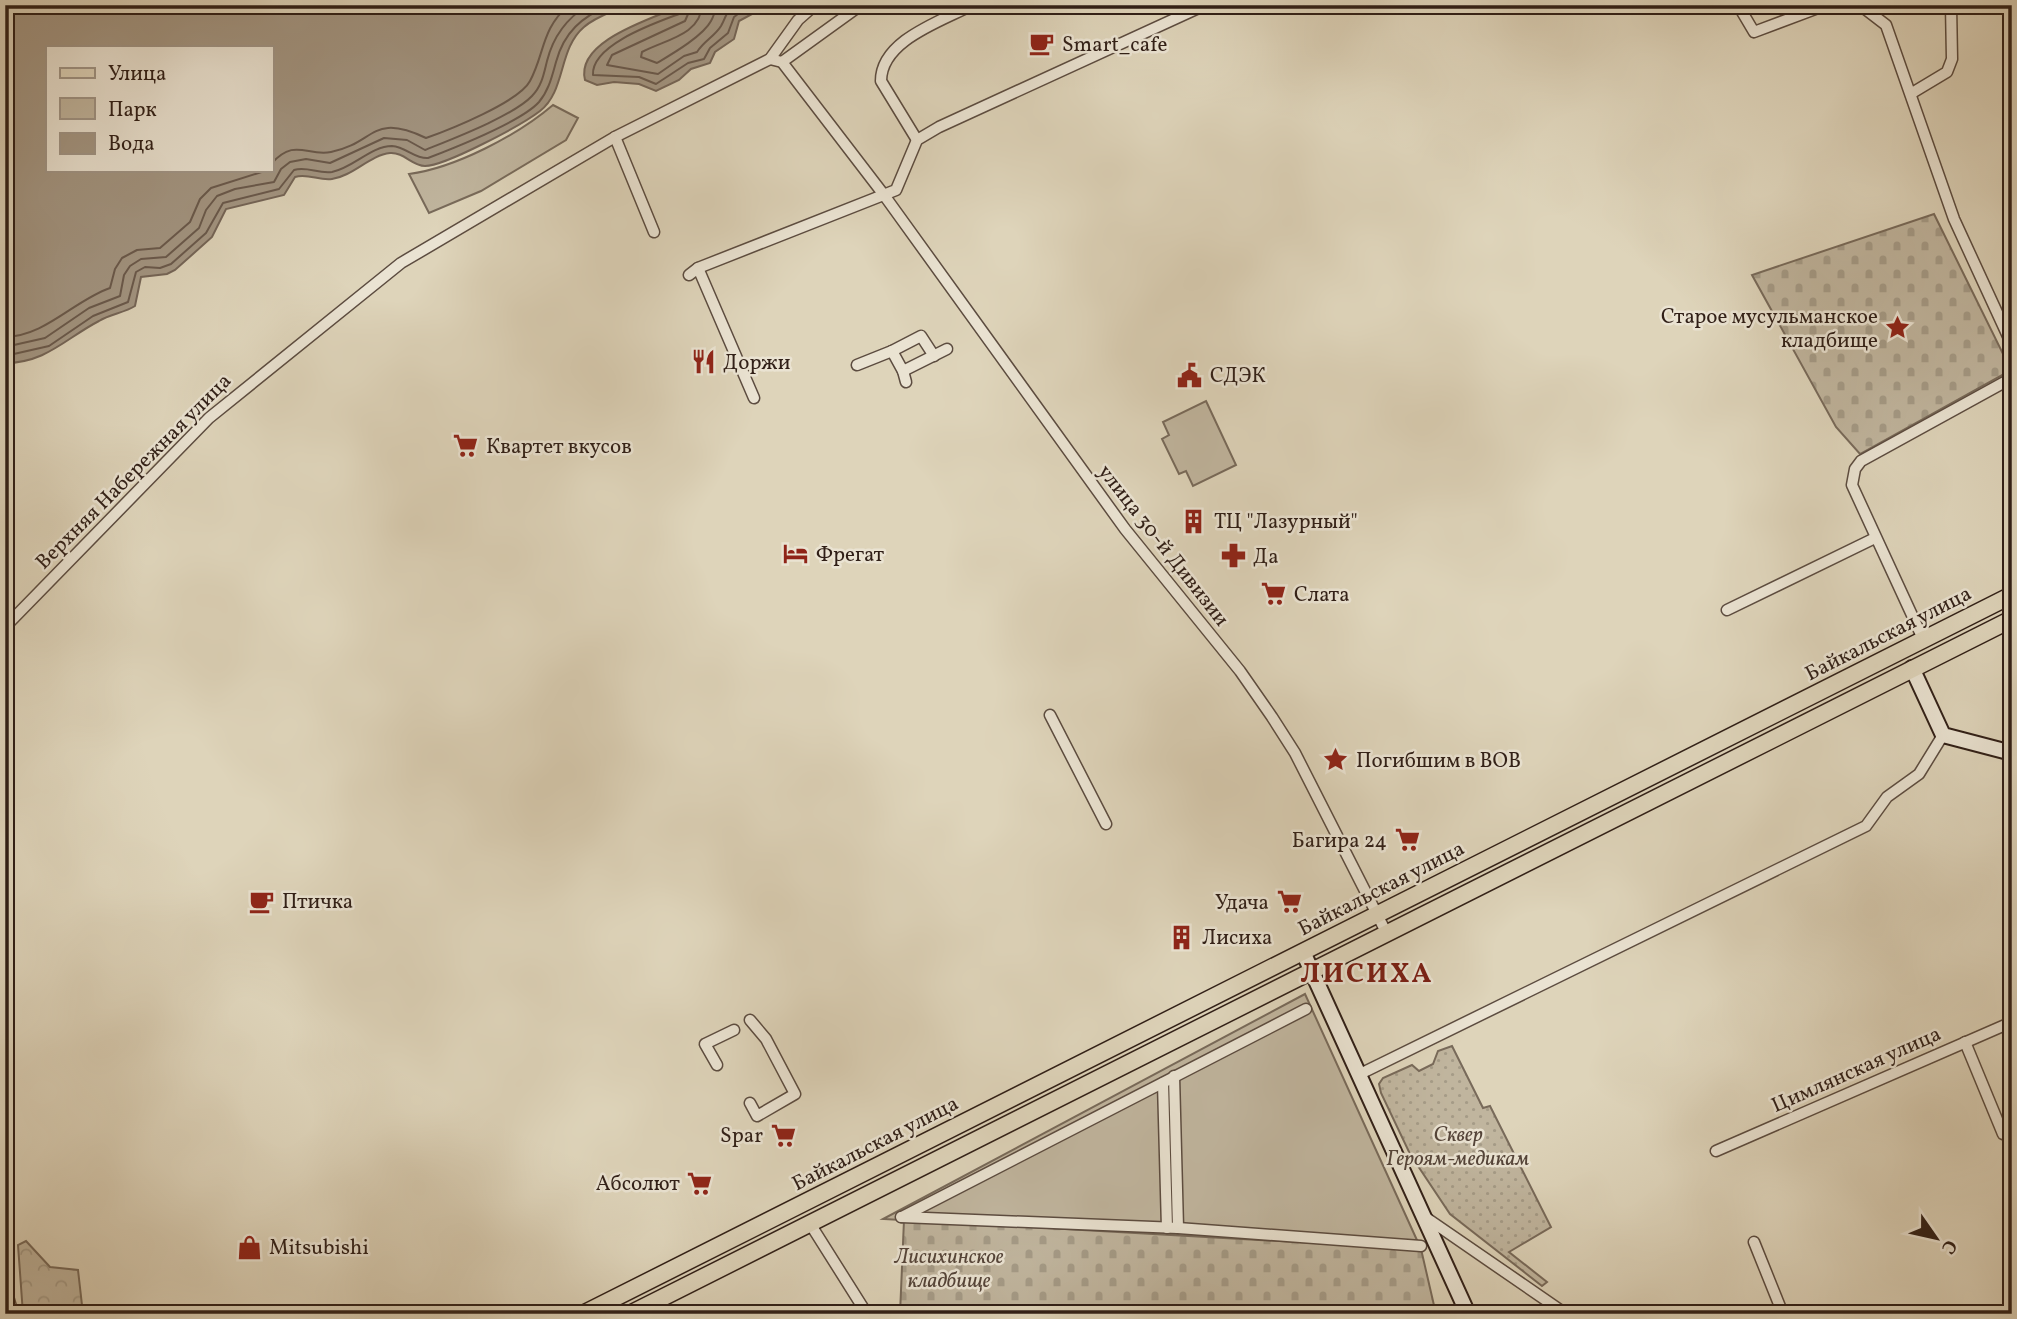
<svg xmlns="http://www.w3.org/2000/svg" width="2017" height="1319" font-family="Vollkorn,serif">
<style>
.green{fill:#c0b59e;stroke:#786a5a;stroke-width:2}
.forest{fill:url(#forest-crowns);stroke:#786a5a;stroke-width:2}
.cemetery{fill:url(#cemetery-stones);stroke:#786a5a;stroke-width:2}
.garden{fill:url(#garden-dots);stroke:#786a5a;stroke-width:2}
.water{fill:#a39683;stroke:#756658;stroke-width:2;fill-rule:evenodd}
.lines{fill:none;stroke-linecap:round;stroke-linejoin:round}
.shore{stroke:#6a5a4d;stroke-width:2}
.street-casing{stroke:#5c4c40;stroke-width:13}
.secondary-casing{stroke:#301f17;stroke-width:18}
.primary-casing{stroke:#301f17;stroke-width:19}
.street{stroke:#eae3d2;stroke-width:10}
.secondary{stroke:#eae3d2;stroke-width:14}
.primary{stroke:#ded4ba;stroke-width:16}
.labels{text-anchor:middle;stroke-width:5;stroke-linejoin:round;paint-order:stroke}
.poi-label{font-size:21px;fill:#301f17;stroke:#eae3d2;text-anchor:start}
.street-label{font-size:21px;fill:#301f17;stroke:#eae3d2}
.park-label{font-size:21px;font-style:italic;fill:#544439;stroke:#eae3d2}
.district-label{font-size:28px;font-weight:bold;letter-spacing:2px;fill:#7a1f14;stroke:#eae3d2}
</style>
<defs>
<pattern id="forest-crowns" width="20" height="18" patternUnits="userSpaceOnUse" patternTransform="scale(1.75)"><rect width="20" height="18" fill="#c0b59e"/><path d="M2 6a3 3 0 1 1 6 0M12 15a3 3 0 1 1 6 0" fill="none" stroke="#a59b87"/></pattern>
<pattern id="cemetery-stones" width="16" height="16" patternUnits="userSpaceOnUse" patternTransform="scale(1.75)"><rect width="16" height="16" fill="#c0b59e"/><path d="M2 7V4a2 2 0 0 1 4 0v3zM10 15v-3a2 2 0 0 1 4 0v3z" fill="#a59b87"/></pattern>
<pattern id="garden-dots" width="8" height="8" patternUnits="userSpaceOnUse" patternTransform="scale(1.75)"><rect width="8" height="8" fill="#c0b59e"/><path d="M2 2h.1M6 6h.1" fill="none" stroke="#a59b87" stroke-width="1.8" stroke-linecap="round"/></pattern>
</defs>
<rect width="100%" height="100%" fill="#ded4ba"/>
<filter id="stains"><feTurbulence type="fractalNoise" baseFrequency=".00286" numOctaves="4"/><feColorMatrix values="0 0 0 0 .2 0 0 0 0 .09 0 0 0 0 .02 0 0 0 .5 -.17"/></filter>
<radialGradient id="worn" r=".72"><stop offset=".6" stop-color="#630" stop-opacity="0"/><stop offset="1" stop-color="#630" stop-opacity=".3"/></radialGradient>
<g class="green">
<path d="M553,105L578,118L566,140L481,191L429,213L409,174C455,168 518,135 553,105Z"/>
<polygon points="1206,401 1236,465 1193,486 1186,471 1179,474 1162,439 1169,435 1163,422"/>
<polygon points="1305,994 1421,1249 883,1219"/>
</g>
<polygon class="forest" points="26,1241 50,1267 78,1270 83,1314 23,1314 18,1245"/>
<g class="cemetery">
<polygon points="1934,214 2011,370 1860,454 1836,427 1752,275"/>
<polygon points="904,1220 1421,1249 1436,1314 900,1314"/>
</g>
<polygon class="garden" points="1452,1046 1483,1108 1490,1106 1551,1227 1509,1252 1547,1282 1542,1286 1450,1214 1410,1154 1381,1093 1379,1084 1383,1078 1412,1065 1419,1071 1433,1064 1438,1051"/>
<g class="water">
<path d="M5,5H626C612,12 595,17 584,27C558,49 566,91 540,111C522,125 445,166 425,166C412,166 404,152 390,153C370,155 353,176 332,179C319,181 308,173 295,177L284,195L226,209L212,237L175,270L167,274L141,277L135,306C124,313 110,314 99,321C66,338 46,363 5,363ZM47,47H271V170H47Z"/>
<path d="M683,5H758L754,13L739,21L734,39L715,52L710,63L691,69L679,80L656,91L639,84L614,82L597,85L585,80C575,40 655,18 683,5Z"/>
</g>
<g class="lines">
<g class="shore">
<path d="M683,5L679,14C655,23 591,45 593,75L639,77L656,84L688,63L704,59L710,48L728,33L734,17L750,5"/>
<path d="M692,5L685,21L612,55L607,65L658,74L684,56L697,52C704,41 715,36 721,26C726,17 726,12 733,5"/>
<path d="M702,5C701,35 664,40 642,52L641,57L657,63C672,54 703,36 711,21C714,16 715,10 718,5"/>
<path d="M271,164C295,137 307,157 331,152C376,143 371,112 426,138C449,130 519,102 530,81C545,53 541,29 569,5"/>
<path d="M5,337C46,336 73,301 110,288L115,269L122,258L137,250L160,248L190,222L200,199L211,188L268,170"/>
<path d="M5,347L45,338L89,308L120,296L124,275L130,266L141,259L166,257L199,228L206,210L217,196L235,189L274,182L281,169L290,162L306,159L330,163L384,138L407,140L425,150C452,139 513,116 532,96C542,86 544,73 547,61C553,37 567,18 588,5"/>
<path d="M5,356L49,346L93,316L128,302L136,272L145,267L160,268L171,264L206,233L223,203L279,189L294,170C307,166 318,174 332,172C353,168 371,146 392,146C406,147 415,159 428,158C454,148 521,122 539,102C549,90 552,76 556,62C564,32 582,17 609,5"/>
</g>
<defs>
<g id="street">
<polyline points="1738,5 1754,32 1826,5"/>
<polyline points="1860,5 1886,25 1954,219 2012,345"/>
<polyline points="770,59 782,62 884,195 1125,529 1240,671 1272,717 1295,753 1387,934"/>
<polyline points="782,62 861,5"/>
<polyline points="1912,93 1947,72 1952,59 1951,5"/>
<polyline points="615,137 654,232"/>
<path d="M917,140L881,81C881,40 942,21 972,5"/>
<polyline points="698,268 754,398"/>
<polyline points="689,275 698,268 896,190 917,140 939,127 1205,5"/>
<polyline points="857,365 892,351"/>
<polyline points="903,371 892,351 921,336 934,356"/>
<polyline points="906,382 903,371 947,349"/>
<polyline points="1727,610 1875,538"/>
<polyline points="5,627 209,418 401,263 615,137 770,59 798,20 815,5"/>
<polyline points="1923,639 1852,485 1855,469 1861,461 2012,378"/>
<polyline points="1050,715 1106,824"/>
<polyline points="750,1020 766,1039 795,1094 757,1116 750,1103"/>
<polyline points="1965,1042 2003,1134"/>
<polyline points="717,1065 705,1044 734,1030"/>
<polyline points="1358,1075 1866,826 1887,797 1919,774 1943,735"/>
<polyline points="1174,1076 1178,1228"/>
<polyline points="1163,1083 1167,1228"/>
<polyline points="1716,1151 2012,1022"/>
<polyline points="901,1217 1178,1228 1421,1246"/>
<polyline points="902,1217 1306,1009"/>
<polyline points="1428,1219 1566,1314"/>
<polyline points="809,1222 867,1314"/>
<polyline points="1754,1242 1783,1314"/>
<polyline points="5,1286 13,1314"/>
</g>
<g id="secondary">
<polyline points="1912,668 1943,735 2012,753"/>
<polyline points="1303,952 1468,1314"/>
</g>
<g id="primary">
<polyline points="583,1314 2012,595"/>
<polyline points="630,1314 2012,619"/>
</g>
</defs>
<use href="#street" class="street-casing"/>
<use href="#secondary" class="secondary-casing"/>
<use href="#primary" class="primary-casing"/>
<use href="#street" class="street"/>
<use href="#secondary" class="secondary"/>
<use href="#primary" class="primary"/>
</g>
<defs>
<symbol id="cafe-bare" viewBox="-9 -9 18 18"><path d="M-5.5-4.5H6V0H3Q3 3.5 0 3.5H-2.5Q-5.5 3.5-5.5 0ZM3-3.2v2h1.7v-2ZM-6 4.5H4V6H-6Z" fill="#8f2418" stroke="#eae3d2" stroke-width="2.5" paint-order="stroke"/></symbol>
<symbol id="sight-bare" viewBox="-9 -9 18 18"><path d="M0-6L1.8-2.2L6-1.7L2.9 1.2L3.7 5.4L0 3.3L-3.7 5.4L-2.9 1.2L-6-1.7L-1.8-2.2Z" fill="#8f2418" stroke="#eae3d2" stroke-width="2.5" paint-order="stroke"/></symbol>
<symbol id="restaurant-bare" viewBox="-9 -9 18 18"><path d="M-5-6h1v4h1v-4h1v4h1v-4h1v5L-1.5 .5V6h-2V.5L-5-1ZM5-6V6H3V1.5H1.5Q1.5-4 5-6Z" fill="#8f2418" stroke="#eae3d2" stroke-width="2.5" paint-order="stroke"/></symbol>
<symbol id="civic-bare" viewBox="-9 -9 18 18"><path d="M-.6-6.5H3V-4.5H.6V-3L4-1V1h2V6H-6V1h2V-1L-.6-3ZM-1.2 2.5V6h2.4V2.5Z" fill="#8f2418" stroke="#eae3d2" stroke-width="2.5" paint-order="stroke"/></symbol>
<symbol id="supermarket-bare" viewBox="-9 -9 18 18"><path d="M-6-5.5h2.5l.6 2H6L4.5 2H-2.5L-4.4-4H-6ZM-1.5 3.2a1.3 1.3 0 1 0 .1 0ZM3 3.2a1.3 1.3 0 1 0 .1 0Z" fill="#8f2418" stroke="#eae3d2" stroke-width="2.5" paint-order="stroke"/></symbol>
<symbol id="building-bare" viewBox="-9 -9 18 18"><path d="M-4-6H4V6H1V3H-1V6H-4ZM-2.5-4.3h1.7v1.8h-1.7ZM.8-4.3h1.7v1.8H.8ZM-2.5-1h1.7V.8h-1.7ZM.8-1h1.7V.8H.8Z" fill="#8f2418" stroke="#eae3d2" stroke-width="2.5" paint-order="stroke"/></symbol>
<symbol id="hotel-bare" viewBox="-9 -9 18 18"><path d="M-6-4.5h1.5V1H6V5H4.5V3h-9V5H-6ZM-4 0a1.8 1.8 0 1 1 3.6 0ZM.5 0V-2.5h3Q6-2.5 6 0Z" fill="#8f2418" stroke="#eae3d2" stroke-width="2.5" paint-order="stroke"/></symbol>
<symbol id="pharmacy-bare" viewBox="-9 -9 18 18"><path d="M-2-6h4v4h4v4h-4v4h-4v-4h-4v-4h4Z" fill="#8f2418" stroke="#eae3d2" stroke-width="2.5" paint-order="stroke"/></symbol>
<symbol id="shop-bare" viewBox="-9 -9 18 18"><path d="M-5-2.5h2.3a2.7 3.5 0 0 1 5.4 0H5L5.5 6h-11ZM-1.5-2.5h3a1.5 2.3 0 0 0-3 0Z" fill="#8f2418" stroke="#eae3d2" stroke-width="2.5" paint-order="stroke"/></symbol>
</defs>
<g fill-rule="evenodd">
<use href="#cafe-bare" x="1024" y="26" width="35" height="35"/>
<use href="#sight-bare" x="1880" y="310" width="35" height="35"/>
<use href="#restaurant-bare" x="686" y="344" width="35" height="35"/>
<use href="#civic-bare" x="1172" y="358" width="35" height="35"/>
<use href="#supermarket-bare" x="448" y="428" width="35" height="35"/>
<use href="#building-bare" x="1176" y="504" width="35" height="35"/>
<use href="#hotel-bare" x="778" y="536" width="35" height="35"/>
<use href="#pharmacy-bare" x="1216" y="538" width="35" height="35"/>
<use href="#supermarket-bare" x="1256" y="576" width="35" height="35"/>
<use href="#sight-bare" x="1318" y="742" width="35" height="35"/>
<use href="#supermarket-bare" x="1390" y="822" width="35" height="35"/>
<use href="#cafe-bare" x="244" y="884" width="35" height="35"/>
<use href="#supermarket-bare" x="1272" y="884" width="35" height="35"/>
<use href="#building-bare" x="1164" y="920" width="35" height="35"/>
<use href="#supermarket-bare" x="766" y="1118" width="35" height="35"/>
<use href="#supermarket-bare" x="682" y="1166" width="35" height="35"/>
<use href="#shop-bare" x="232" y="1230" width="35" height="35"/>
</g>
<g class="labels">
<g class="poi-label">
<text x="1062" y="51">Smart_cafe</text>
<text x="1878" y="323" text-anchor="end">Старое мусульманское<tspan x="1878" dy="24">кладбище</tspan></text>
<text x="723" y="369">Доржи</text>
<text x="1210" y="382">СДЭК</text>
<text x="486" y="453">Квартет вкусов</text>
<text x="1214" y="528">ТЦ "Лазурный"</text>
<text x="816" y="561">Фрегат</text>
<text x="1253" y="563">Да</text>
<text x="1294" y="601">Слата</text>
<text x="1356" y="767">Погибшим в ВОВ</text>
<text x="1387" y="847" text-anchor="end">Багира 24</text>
<text x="282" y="908">Птичка</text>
<text x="1269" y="909" text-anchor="end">Удача</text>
<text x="1202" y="944">Лисиха</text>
<text x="763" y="1142" text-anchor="end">Spar</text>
<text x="680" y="1190" text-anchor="end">Абсолют</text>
<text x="269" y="1254">Mitsubishi</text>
</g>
<g class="street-label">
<text transform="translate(133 471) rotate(-45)" y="7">Верхняя Набережная улица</text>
<text transform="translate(1164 545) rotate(52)" y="7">улица 30-й Дивизии</text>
<text transform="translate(1888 633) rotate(-27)" y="7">Байкальская улица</text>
<text transform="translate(1381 888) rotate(-27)" y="7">Байкальская улица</text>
<text transform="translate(1856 1069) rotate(-24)" y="7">Цимлянская улица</text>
<text transform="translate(875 1143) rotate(-27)" y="7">Байкальская улица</text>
</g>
<g class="park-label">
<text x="1458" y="1141">Сквер<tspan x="1458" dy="24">Героям-медикам</tspan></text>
<text x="949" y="1263">Лисихинское<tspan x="949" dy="24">кладбище</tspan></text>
</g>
<g class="district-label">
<text x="1367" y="982">ЛИСИХА</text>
</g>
</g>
<rect width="2017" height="1319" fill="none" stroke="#ded4ba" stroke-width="28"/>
<rect x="7" y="7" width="2003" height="1305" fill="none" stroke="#301f17" stroke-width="3.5"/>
<rect x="14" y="14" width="1989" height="1291" fill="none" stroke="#301f17" stroke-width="2"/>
<rect x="46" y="46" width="228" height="126" fill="#eae3d2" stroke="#a09587" stroke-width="2"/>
<rect x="60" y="68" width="35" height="10" fill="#ded4ba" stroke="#a09587" stroke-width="2"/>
<text x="108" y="80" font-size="21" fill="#301f17">Улица</text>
<rect x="60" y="98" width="35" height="21" fill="#c0b59e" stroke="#a09587" stroke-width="2"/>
<text x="108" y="116" font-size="21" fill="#301f17">Парк</text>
<rect x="60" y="133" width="35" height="21" fill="#a39683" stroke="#a09587" stroke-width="2"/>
<text x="108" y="150" font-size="21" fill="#301f17">Вода</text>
<g transform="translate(1936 1238) rotate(124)" stroke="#eae3d2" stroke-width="5" paint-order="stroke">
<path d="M0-5L12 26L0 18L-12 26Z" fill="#301f17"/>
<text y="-10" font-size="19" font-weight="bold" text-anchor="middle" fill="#301f17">С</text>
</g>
<rect width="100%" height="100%" filter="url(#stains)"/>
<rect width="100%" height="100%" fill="url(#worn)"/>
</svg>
